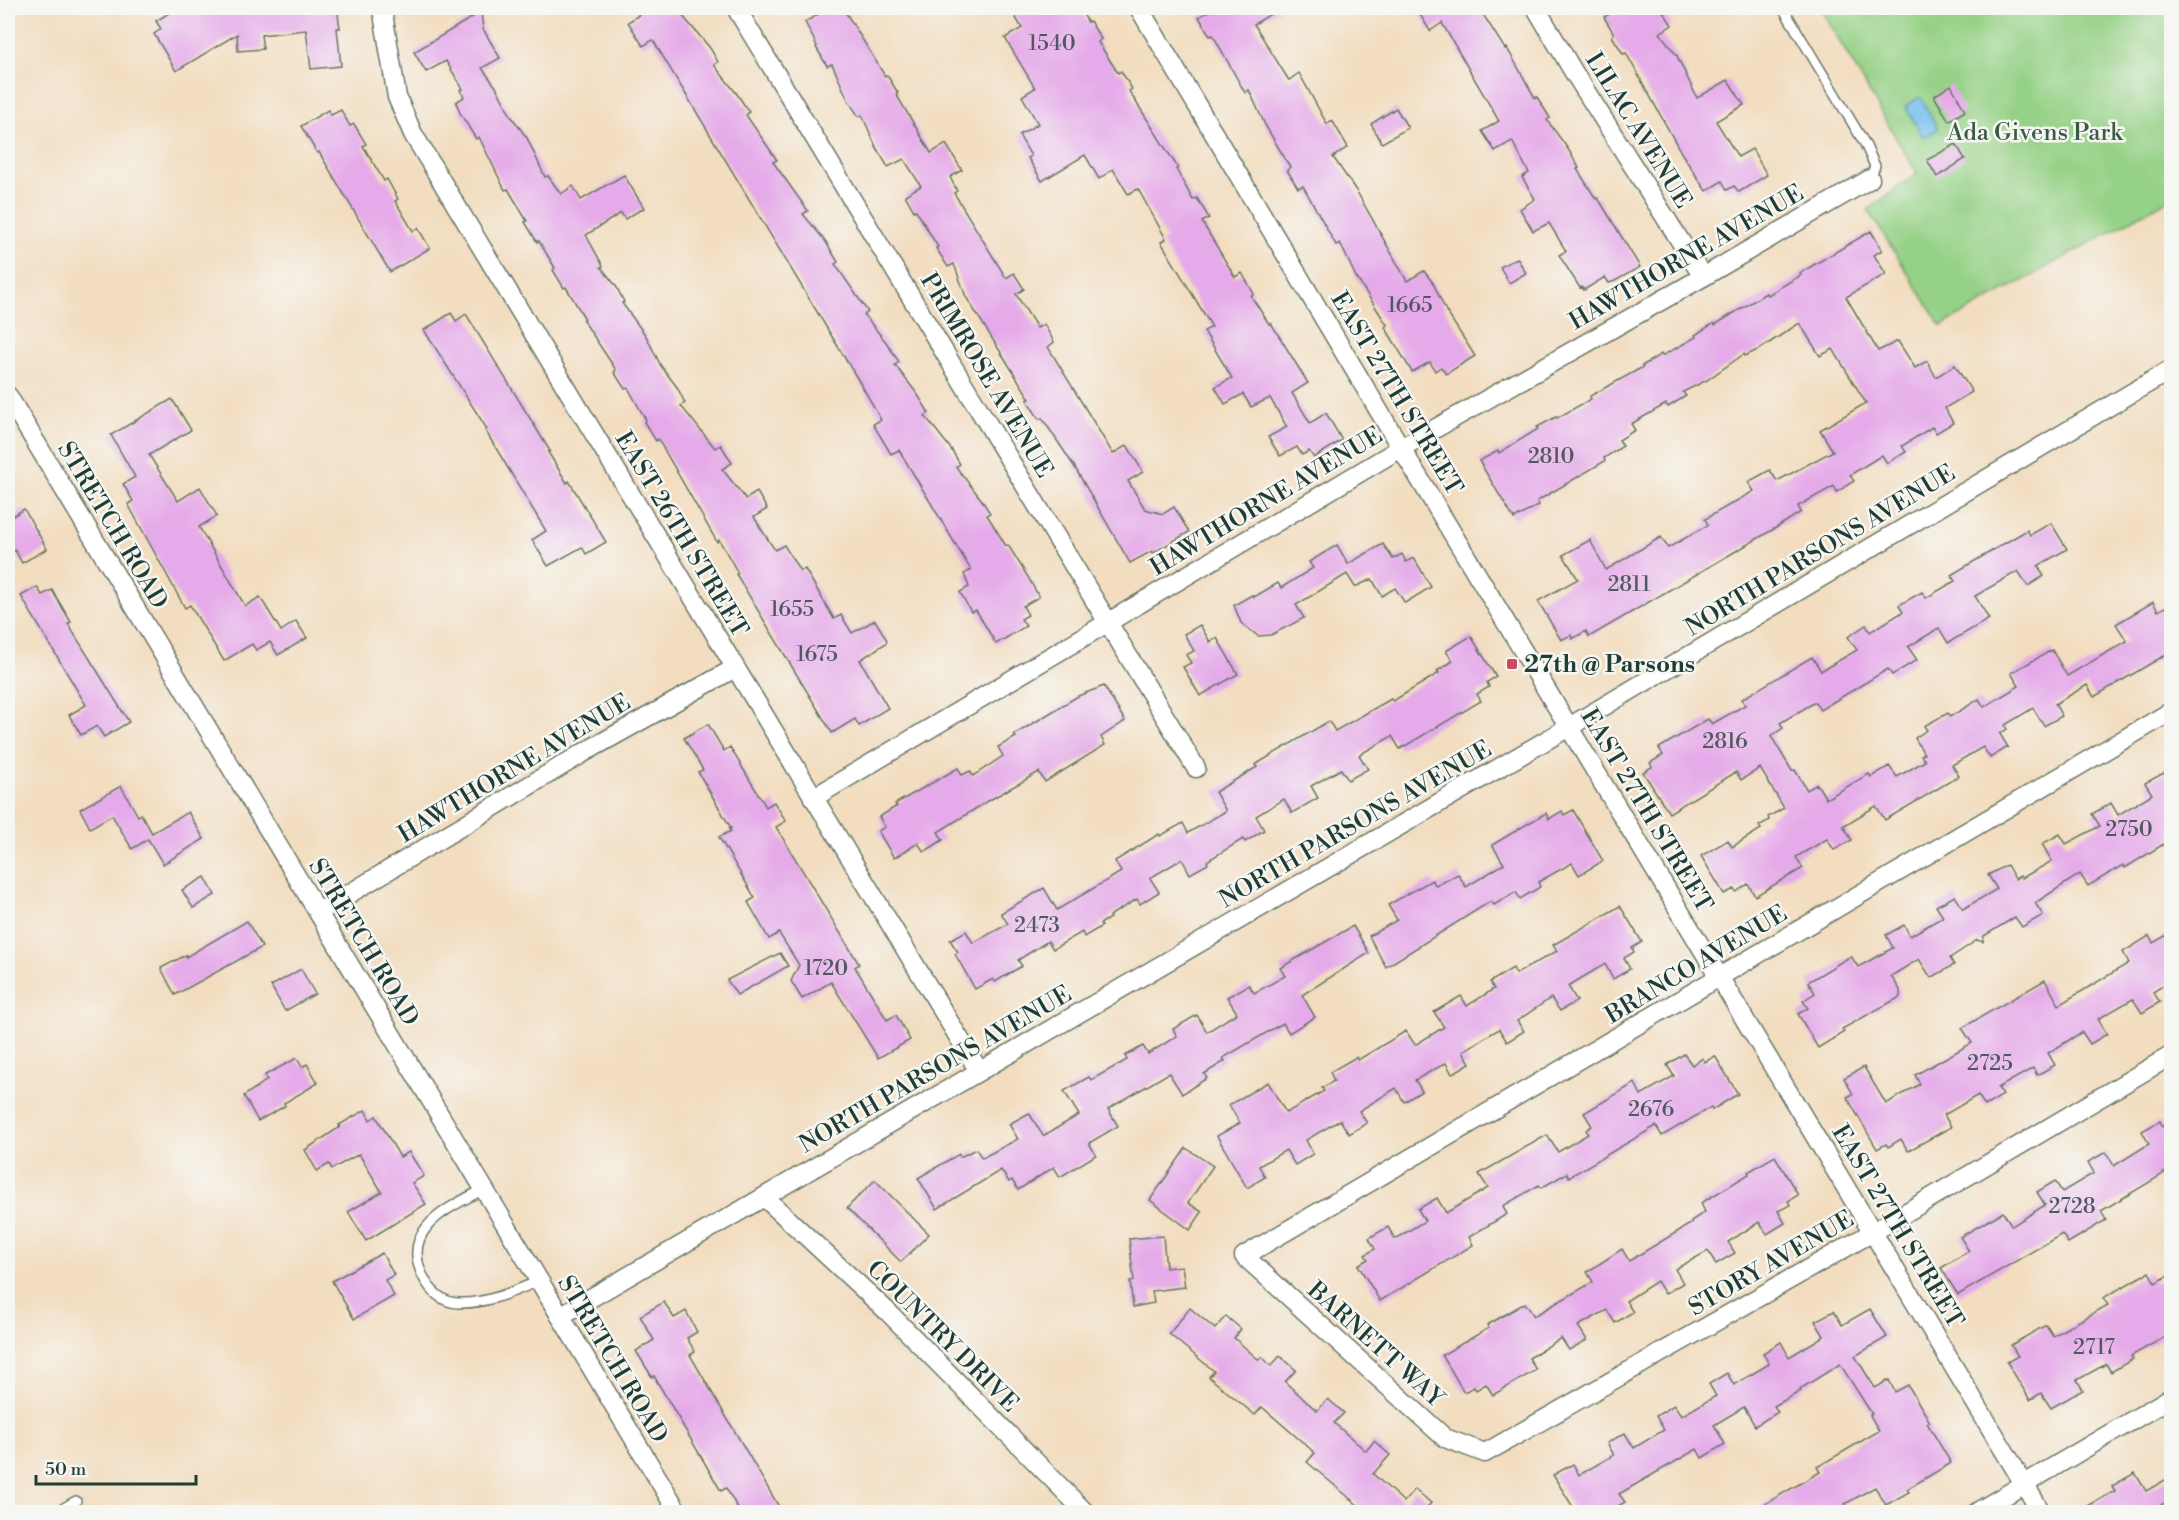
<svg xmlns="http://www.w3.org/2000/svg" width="2179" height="1520" font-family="'Libre Bodoni',serif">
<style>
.green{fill:#95d186;stroke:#5a875d;stroke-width:1.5}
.water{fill:#77c1f0;stroke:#4b7f92;stroke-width:1.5}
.building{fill:#e5aae9}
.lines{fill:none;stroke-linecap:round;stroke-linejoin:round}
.lane-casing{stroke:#697565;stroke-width:12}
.street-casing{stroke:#697565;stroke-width:21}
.lane{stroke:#fff;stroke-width:9}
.street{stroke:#fff;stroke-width:18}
.poi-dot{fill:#d1495b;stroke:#f6f6f2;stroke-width:2}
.labels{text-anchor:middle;stroke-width:5;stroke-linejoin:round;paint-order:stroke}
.number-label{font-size:21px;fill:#505861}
.street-label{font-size:24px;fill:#1f3d34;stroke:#f6f6f2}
.park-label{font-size:24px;fill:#375b44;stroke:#f6f6f2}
.poi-label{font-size:24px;font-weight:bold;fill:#1f3d34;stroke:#f6f6f2;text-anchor:start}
</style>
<rect width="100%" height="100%" fill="#f6f6f2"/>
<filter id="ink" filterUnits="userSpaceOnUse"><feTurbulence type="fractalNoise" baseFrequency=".0167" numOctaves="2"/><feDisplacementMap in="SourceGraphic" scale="12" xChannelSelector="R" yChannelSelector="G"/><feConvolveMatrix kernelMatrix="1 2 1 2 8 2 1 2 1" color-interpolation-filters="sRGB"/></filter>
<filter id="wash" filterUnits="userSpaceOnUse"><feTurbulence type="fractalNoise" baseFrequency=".008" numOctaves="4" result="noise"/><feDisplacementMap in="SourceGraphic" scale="24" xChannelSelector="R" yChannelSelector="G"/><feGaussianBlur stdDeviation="1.35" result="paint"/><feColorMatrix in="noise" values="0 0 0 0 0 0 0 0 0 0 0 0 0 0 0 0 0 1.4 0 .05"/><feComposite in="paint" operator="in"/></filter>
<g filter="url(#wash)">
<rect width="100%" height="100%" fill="#f2ddc0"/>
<polygon class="green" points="1820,8 2171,8 2171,198 1941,326 1868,210 1917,173"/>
<polygon class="water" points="1920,97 1938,129 1923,137 1905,106"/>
<g id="blocks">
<g class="building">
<polygon points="177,8 337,8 340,28 337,28 341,66 311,69 306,30 261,35 263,49 238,51 237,34 176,71 154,34 161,29 156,21"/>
<polygon points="634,8 676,8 710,48 718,62 714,65 737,94 749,112 746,115 777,160 773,162 808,211 803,214 826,242 838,262 835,264 868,312 864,315 886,342 899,362 895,365 918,395 929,413 925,416 951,449 960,464 956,467 981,499 990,513 987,515 1006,546 1008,545 1028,577 1039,597 1023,606 1028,615 1021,619 1026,626 996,644 976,610 971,612 960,592 969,587 964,574 971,570 899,450 891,454 873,424 881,420 866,393 653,40 643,46 628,22 639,15"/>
<polygon points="829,8 843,8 885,76 887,75 898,93 896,94 931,153 946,144 962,170 950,177 957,191 954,193 1006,278 1014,273 1024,289 1016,294 1017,296 1037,328 1044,324 1054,342 1048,347 1113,454 1127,445 1143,472 1128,481 1145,509 1163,514 1174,507 1189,532 1153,553 1152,551 1130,563 1074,466 1042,418 1039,419 1027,400 1030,399 966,297 954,264 948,267 936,248 938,247 916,210 914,211 905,195 921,186 904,159 888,167 877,149 862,115 859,117 848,100 832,64 827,66 816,47 817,46 805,22"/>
<polygon points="1010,8 1079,8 1088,22 1090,21 1101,39 1098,42 1118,73 1121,71 1132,89 1129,91 1178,168 1176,169 1193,200 1197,198 1209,218 1202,222 1235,277 1242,273 1254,294 1251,296 1269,324 1271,323 1308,383 1292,393 1310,423 1326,413 1342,440 1314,458 1309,451 1302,455 1297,447 1280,456 1268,437 1287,427 1270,398 1251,407 1243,394 1225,404 1215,387 1232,378 1204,331 1212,327 1161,242 1166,239 1138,189 1128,194 1113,169 1099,179 1085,155 1042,181 1028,158 1031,156 1019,135 1038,124 1022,96 1035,88 1005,38 1022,28"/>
<polygon points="1214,8 1281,8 1254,24 1288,79 1289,80 1299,73 1327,124 1332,120 1348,147 1333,157 1357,192 1407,281 1424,271 1433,283 1446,311 1475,356 1446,374 1441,367 1435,371 1430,362 1412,372 1385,327 1387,325 1356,277 1340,243 1336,245 1303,186 1298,188 1287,170 1290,167 1265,125 1249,90 1245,93 1213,35 1210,36 1199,17"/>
<polygon points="1416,8 1479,8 1505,49 1507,48 1535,98 1537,97 1550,118 1547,120 1568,149 1579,168 1577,169 1596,199 1598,198 1640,267 1615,281 1609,283 1605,277 1584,290 1582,287 1580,288 1559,255 1566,251 1549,223 1533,231 1520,209 1535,199 1522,177 1529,173 1512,141 1495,151 1482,131 1499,121 1442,23 1430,31"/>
<polygon points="1620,8 1661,8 1672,25 1660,33 1677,56 1697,98 1728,80 1744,105 1716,121 1738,157 1752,149 1767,175 1739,192 1734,186 1727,190 1722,181 1706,191 1682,154 1626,53 1623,54 1612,36 1614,34 1604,17"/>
<polygon points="481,12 483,29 500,58 482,68 496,87 511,116 527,138 545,177 548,176 561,194 573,186 581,200 624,175 644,208 625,219 621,213 586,235 603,266 601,267 616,286 624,302 622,303 646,336 661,366 677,387 685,403 681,406 715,448 721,445 732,463 722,469 746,499 757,492 767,509 754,517 763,532 775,550 784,545 800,571 805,569 834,619 841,615 852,633 875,620 887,640 886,643 860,660 888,708 859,726 855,719 832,733 736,574 738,573 719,540 717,542 658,439 656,441 644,422 646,420 628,388 625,389 614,372 616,370 583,320 585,319 566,287 564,288 553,270 555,268 539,241 537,242 525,222 527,221 508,189 505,190 479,137 476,139 460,113 456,102 464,97 460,90 463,89 446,61 426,72 414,52"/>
<polygon points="1951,85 1965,111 1949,121 1934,96"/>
<polygon points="1396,108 1408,128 1382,143 1371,124"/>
<polygon points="328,110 331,115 341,110 350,126 354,124 366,144 363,146 384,181 387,179 398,199 395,201 413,231 418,228 430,248 390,272 319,152 317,153 301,126"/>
<polygon points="1956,144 1965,159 1937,177 1927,160"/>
<polygon points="1871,231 1882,250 1874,255 1886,274 1846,297 1878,351 1898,341 1915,368 1927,361 1936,377 1955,365 1972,392 1945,408 1953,423 1936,433 1932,427 1902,446 1906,452 1887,463 1882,455 1850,475 1854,481 1837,492 1834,486 1798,506 1801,512 1779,526 1589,637 1586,631 1572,639 1571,635 1561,640 1538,601 1578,579 1563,555 1590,540 1606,570 1661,537 1668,548 1708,525 1705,519 1754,491 1748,482 1770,470 1777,481 1833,451 1820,430 1866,403 1833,349 1820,356 1800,324 1798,324 1760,349 1745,356 1744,354 1707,380 1683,392 1686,396 1668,407 1666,404 1631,424 1635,430 1619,440 1623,446 1604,458 1605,461 1537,501 1539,505 1514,519 1479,461 1498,451 1499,453 1538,429 1537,427 1556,417 1557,418 1591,399 1590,396 1643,367 1642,366 1661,354 1662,356 1696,337 1695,335 1714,323 1715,325 1766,293 1768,295 1801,275 1800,273"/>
<polygon points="1517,258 1526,273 1509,283 1500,267"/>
<polygon points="451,313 456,321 466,314 550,451 548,452 567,483 569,481 606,542 586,554 582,547 548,566 532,540 546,531 485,430 487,429 424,330"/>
<polygon points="172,399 191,430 149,455 178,501 200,487 217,516 199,527 245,606 260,597 281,631 296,621 307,638 278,655 270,642 256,650 252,644 224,661 190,605 185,608 128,504 133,501 123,484 135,477 111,435"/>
<polygon points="24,509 47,549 22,563 15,550 8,554 8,519"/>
<polygon points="2051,523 2067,549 2038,566 2044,576 2028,586 2018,571 1975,596 1989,619 1948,643 1939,628 1908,647 1917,660 1892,675 1888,669 1820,710 1815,702 1780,723 1783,728 1771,736 1792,771 1795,770 1807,790 1817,784 1826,799 1869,774 1871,777 1889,766 1897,777 1925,761 1921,755 1924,754 1915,738 1927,730 1924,726 1948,713 1950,717 1979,699 1984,707 2019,686 2011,673 2052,650 2067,676 2127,641 2116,624 2153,602 2158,611 2172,603 2172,651 2094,697 2087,685 2055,704 2062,716 2044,726 2033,708 2005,725 2007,729 2000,734 2008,747 1990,758 1983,747 1952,765 1959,776 1885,820 1876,806 1843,826 1852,840 1834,850 1827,839 1796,857 1803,868 1755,896 1748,884 1736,892 1734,889 1724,894 1701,856 1728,840 1732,847 1761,829 1759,826 1769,820 1768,817 1784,808 1760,768 1741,780 1736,772 1669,813 1643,772 1652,767 1650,763 1663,755 1659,748 1708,719 1712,724 1745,705 1742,699 1812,657 1821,671 1857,650 1848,637 1866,625 1870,632 1903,612 1899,605 1922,592 1926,598 1955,581 1951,575 2027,530 2030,535"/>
<polygon points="1383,544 1393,559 1402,554 1406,562 1414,558 1431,587 1405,603 1395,588 1382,596 1372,579 1355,587 1347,574 1296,605 1304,618 1271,635 1258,636 1241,623 1234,605 1252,595 1254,597 1278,583 1281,588 1313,568 1309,562 1337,545 1348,564"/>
<polygon points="37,587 42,595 52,590 71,622 68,624 129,722 104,737 97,726 81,735 69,715 86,705 21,596"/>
<polygon points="1200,625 1210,642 1217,638 1238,674 1200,696 1183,667 1191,663 1186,655 1194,651 1184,634"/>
<polygon points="1471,636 1496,677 1487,682 1489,687 1477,694 1481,701 1400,749 1392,736 1359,755 1368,769 1348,780 1341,769 1311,786 1318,798 1292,813 1284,799 1256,816 1264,830 1245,842 1243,839 1207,861 1208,864 1190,874 1182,859 1150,878 1159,892 1140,904 1137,899 1109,916 1110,918 1100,924 1102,926 1084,937 1082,932 1053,949 1048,941 1018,960 1022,966 995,982 993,979 975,989 955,954 958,952 950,940 966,931 973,943 1008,924 1001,913 1044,888 1057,910 1121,872 1115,861 1159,834 1160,836 1183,823 1188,833 1226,811 1215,792 1257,767 1255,765 1329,721 1335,731 1391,699 1393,701 1439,673 1437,671 1453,661 1446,651"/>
<polygon points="1104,686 1125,721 1101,737 1105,745 1045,782 1039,772 988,801 938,832 943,840 924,852 918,843 894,858 878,831 885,827 879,817 897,806 895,804 958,768 962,775 970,771 973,776 1003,756 998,747 1016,737 1014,735 1078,696"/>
<polygon points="708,724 724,751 730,747 766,807 774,802 786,821 776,827 859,964 855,967 887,1020 896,1015 910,1040 878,1058 831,982 802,999 791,981 799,965 779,933 769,939 748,902 755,898 719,837 731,831 729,829 731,828 698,772 703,770 684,738"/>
<polygon points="2164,773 2172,785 2172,839 2125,868 2123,865 2088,886 2080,874 2035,903 2043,915 2022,927 2015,917 1984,936 1983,942 1977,940 1950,958 1954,965 1931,978 1919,959 1891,976 1900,990 1900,997 1842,1029 1844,1032 1818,1048 1798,1014 1808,1008 1803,1001 1815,993 1808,982 1851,956 1858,967 1893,948 1886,935 1904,925 1910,936 1943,917 1936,906 1955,896 1963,909 1997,889 1988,875 2007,865 2015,879 2020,876 2022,878 2052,861 2042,844 2060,834 2066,844 2100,826 2092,814 2111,803 2118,815 2152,794 2145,783"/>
<polygon points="121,786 138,816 141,814 152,833 188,812 204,839 163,864 148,839 132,849 112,815 90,828 80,809"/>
<polygon points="1573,810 1603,861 1579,875 1572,863 1538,882 1540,887 1520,899 1516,892 1494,905 1491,901 1386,967 1369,936 1397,920 1388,905 1432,880 1436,886 1458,874 1466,887 1504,864 1492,845 1546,813 1549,819 1562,811 1564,815"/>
<polygon points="205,877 215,895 193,908 182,890"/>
<polygon points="1620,906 1642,942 1632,948 1634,952 1624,958 1630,969 1613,979 1605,964 1568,986 1577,1001 1560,1011 1551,998 1517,1021 1524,1031 1507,1042 1499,1029 1463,1051 1470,1063 1452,1074 1446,1063 1415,1080 1422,1091 1404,1102 1396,1088 1359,1111 1367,1123 1349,1134 1340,1120 1306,1140 1313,1154 1295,1165 1286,1150 1259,1166 1265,1177 1247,1188 1217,1136 1240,1123 1229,1105 1268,1082 1286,1113 1324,1091 1322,1088 1334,1081 1330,1072 1356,1057 1358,1060 1406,1031 1415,1045 1444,1027 1434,1012 1461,996 1467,1006 1494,989 1490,982 1513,968 1516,974 1557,951 1553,945"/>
<polygon points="247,921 262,947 175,995 161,968 186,955 186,957"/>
<polygon points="1353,926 1369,953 1302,995 1315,1017 1289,1033 1283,1023 1223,1058 1225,1061 1204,1074 1207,1078 1182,1094 1169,1073 1108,1109 1118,1126 1089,1143 1096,1155 1060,1177 1054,1167 1018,1190 1012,1180 1009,1182 1001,1170 937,1209 918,1178 959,1154 960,1157 976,1149 982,1158 1018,1139 1009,1124 1029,1113 1043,1136 1079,1115 1064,1091 1089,1077 1091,1080 1127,1060 1125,1056 1143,1046 1148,1054 1177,1036 1173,1029 1197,1015 1207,1032 1237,1013 1227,997 1249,985 1254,993 1285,976 1280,968"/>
<polygon points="2172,932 2172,980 2153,992 2160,1002 2142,1013 2133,999 2098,1019 2107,1034 2090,1044 2082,1032 2048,1053 2055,1065 2037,1075 2033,1068 1998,1088 2003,1095 1985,1106 1978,1095 1944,1115 1951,1127 1908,1151 1901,1139 1888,1147 1886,1144 1877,1149 1847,1097 1853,1094 1844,1078 1864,1067 1886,1104 1920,1084 1915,1075 1972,1043 1962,1028 2045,980 2059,1005 2129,963 2123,952 2149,936 2153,943"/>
<polygon points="780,953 788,966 737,995 727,980"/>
<polygon points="301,969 315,994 285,1011 271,986"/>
<polygon points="1684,1054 1692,1065 1703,1058 1705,1062 1715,1056 1738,1094 1712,1110 1711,1107 1662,1136 1656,1126 1569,1177 1567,1173 1541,1188 1539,1185 1503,1206 1507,1214 1469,1237 1473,1245 1380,1301 1358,1265 1368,1259 1365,1255 1375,1249 1369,1238 1388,1227 1395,1239 1425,1221 1418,1209 1437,1198 1446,1213 1488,1188 1479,1174 1547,1135 1558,1152 1588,1134 1586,1130 1592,1126 1584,1113 1635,1083 1641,1095 1674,1076 1667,1065"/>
<polygon points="297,1058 302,1067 307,1064 318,1083 284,1103 285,1106 258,1121 244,1096 267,1080 265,1075"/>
<polygon points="365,1110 370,1120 376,1116 400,1157 409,1152 424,1176 412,1183 426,1204 366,1241 348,1212 382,1192 359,1154 332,1169 329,1164 317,1171 305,1150 340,1127 339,1125"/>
<polygon points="2160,1121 2166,1132 2172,1129 2172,1167 2160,1176 2101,1211 2106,1220 2068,1243 2062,1234 1958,1295 1941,1268 1969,1251 1960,1237 2003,1212 2012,1226 2045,1205 2037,1192 2055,1181 2062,1192 2094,1173 2088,1162 2106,1152 2114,1166 2149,1144 2142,1131"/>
<polygon points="1186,1148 1213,1166 1188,1203 1202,1212 1190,1230 1150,1200"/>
<polygon points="1775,1156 1798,1195 1788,1201 1790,1205 1778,1211 1785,1223 1767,1234 1759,1222 1728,1242 1735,1253 1716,1264 1708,1251 1675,1269 1683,1283 1665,1294 1657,1281 1626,1301 1633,1312 1615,1323 1607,1310 1578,1326 1587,1340 1569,1350 1561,1338 1529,1358 1536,1370 1493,1395 1486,1384 1476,1390 1474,1387 1464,1392 1442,1355 1489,1328 1487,1325 1525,1303 1534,1316 1593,1282 1587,1272 1622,1249 1629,1261 1692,1223 1691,1221 1705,1212 1701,1203 1749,1174 1748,1172"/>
<polygon points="875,1180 929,1234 901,1262 847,1208"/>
<polygon points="1163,1236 1166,1268 1182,1266 1185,1287 1152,1291 1154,1303 1133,1307 1130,1281 1134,1281 1129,1239"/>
<polygon points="382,1253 394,1275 385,1280 394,1296 354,1319 332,1281"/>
<polygon points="2149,1272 2155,1283 2172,1274 2172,1333 2131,1356 2133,1359 2111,1372 2106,1364 2077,1380 2083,1390 2051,1408 2041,1393 2030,1400 2007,1362 2018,1356 2011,1345 2046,1325 2053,1336 2108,1305 2103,1298"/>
<polygon points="664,1302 674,1318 686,1311 697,1332 687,1338 695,1352 690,1355 782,1512 740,1512 726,1488 721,1491 654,1376 652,1377 636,1351 654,1340 640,1316"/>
<polygon points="1190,1308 1215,1329 1226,1316 1241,1329 1234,1338 1259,1360 1262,1357 1271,1366 1280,1356 1296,1370 1285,1382 1317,1411 1328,1399 1344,1413 1334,1423 1366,1451 1374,1441 1390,1455 1373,1474 1404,1502 1415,1489 1431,1503 1423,1512 1366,1512 1307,1462 1315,1453 1262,1407 1255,1415 1209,1377 1214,1371 1169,1334"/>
<polygon points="1870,1309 1887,1337 1855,1356 1875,1388 1889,1380 1895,1392 1908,1385 1930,1422 1927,1423 1951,1463 1907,1489 1909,1492 1886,1505 1875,1487 1845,1504 1850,1512 1751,1512 1820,1472 1817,1467 1879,1431 1870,1415 1872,1414 1840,1364 1800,1389 1801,1391 1774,1406 1778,1412 1755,1426 1744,1407 1714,1425 1725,1444 1702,1458 1697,1449 1619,1494 1625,1502 1608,1512 1576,1512 1553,1475 1573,1464 1579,1475 1614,1455 1607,1443 1625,1433 1634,1448 1664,1430 1656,1416 1674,1405 1681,1416 1716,1396 1709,1384 1727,1373 1734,1385 1769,1364 1763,1353 1781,1342 1789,1357 1824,1336 1815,1321 1834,1311 1842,1325"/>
<polygon points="2135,1473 2146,1491 2172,1476 2172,1499 2149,1512 2077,1512 2115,1491 2112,1486"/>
</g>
</g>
</g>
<g filter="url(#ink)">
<use href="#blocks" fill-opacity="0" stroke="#697565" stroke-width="1.5"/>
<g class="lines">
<defs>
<g id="lane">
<polyline points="1783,8 1865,144 1875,166 1870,179"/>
<path d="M484,1189C446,1209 396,1231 426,1282C434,1294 444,1303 459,1303C487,1304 514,1291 539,1281"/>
<polyline points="57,1512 76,1501"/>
</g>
<g id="street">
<polyline points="382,8 397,97 413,134 979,1071"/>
<polyline points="736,8 1196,768"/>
<polyline points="1139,8 1401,448 2041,1512"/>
<polyline points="1536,8 1573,71 1703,277"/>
<polyline points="8,396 678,1512"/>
<polyline points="2172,711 1244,1256 1445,1438 1485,1453 1873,1232 2172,1055"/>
<polyline points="813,798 1401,448 1703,277 1870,179"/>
<polyline points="319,912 583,753 735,668"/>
<polyline points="764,1197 888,1312 1085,1512"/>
<polyline points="560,1316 1569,727 2172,369"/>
<polyline points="1977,1512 2172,1397"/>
</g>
</defs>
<use href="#lane" class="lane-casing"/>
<use href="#street" class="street-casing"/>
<use href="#lane" class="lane"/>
<use href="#street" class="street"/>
</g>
</g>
<rect class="poi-dot" x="1506" y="658" width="12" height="12" rx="3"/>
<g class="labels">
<g class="number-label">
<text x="1052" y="50">1540</text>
<text x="1410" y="312">1665</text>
<text x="1551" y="463">2810</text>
<text x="1629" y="591">2811</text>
<text x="792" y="616">1655</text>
<text x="817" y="661">1675</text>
<text x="1725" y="748">2816</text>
<text x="2129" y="836">2750</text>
<text x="1037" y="932">2473</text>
<text x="826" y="975">1720</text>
<text x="1990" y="1070">2725</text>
<text x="1651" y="1116">2676</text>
<text x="2072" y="1213">2728</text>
<text x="2094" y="1354">2717</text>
</g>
<g class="street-label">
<text transform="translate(1639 130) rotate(58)" y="8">LILAC AVENUE</text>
<text transform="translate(1686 257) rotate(-30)" y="8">HAWTHORNE AVENUE</text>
<text transform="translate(987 375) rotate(59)" y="8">PRIMROSE AVENUE</text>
<text transform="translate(1397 393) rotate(59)" y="8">EAST 27TH STREET</text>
<text transform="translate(1266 501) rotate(-31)" y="8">HAWTHORNE AVENUE</text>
<text transform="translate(113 525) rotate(59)" y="8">STRETCH ROAD</text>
<text transform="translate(682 534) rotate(59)" y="8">EAST 26TH STREET</text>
<text transform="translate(1820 550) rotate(-31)" y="8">NORTH PARSONS AVENUE</text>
<text transform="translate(514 768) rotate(-31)" y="8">HAWTHORNE AVENUE</text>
<text transform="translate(1647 810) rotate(59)" y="8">EAST 27TH STREET</text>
<text transform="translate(1355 824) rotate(-30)" y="8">NORTH PARSONS AVENUE</text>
<text transform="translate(364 942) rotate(59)" y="8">STRETCH ROAD</text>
<text transform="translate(1696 964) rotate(-31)" y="8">BRANCO AVENUE</text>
<text transform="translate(935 1069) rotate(-30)" y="8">NORTH PARSONS AVENUE</text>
<text transform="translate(1898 1226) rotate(59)" y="8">EAST 27TH STREET</text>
<text transform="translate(1771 1263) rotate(-30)" y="8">STORY AVENUE</text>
<text transform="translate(943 1336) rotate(45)" y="8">COUNTRY DRIVE</text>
<text transform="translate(1376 1344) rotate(42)" y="8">BARNETT WAY</text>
<text transform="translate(613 1359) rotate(59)" y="8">STRETCH ROAD</text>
</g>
<g class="park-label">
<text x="2035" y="140">Ada Givens Park</text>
</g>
<g class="poi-label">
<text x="1524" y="672">27th @ Parsons</text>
</g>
</g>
<rect width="2179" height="1520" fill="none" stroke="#f6f6f2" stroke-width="30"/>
<path d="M36 1475v9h160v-9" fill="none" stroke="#1f3d34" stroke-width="3"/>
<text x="45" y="1475" font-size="18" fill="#1f3d34" stroke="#f6f6f2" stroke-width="4.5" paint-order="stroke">50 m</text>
</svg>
